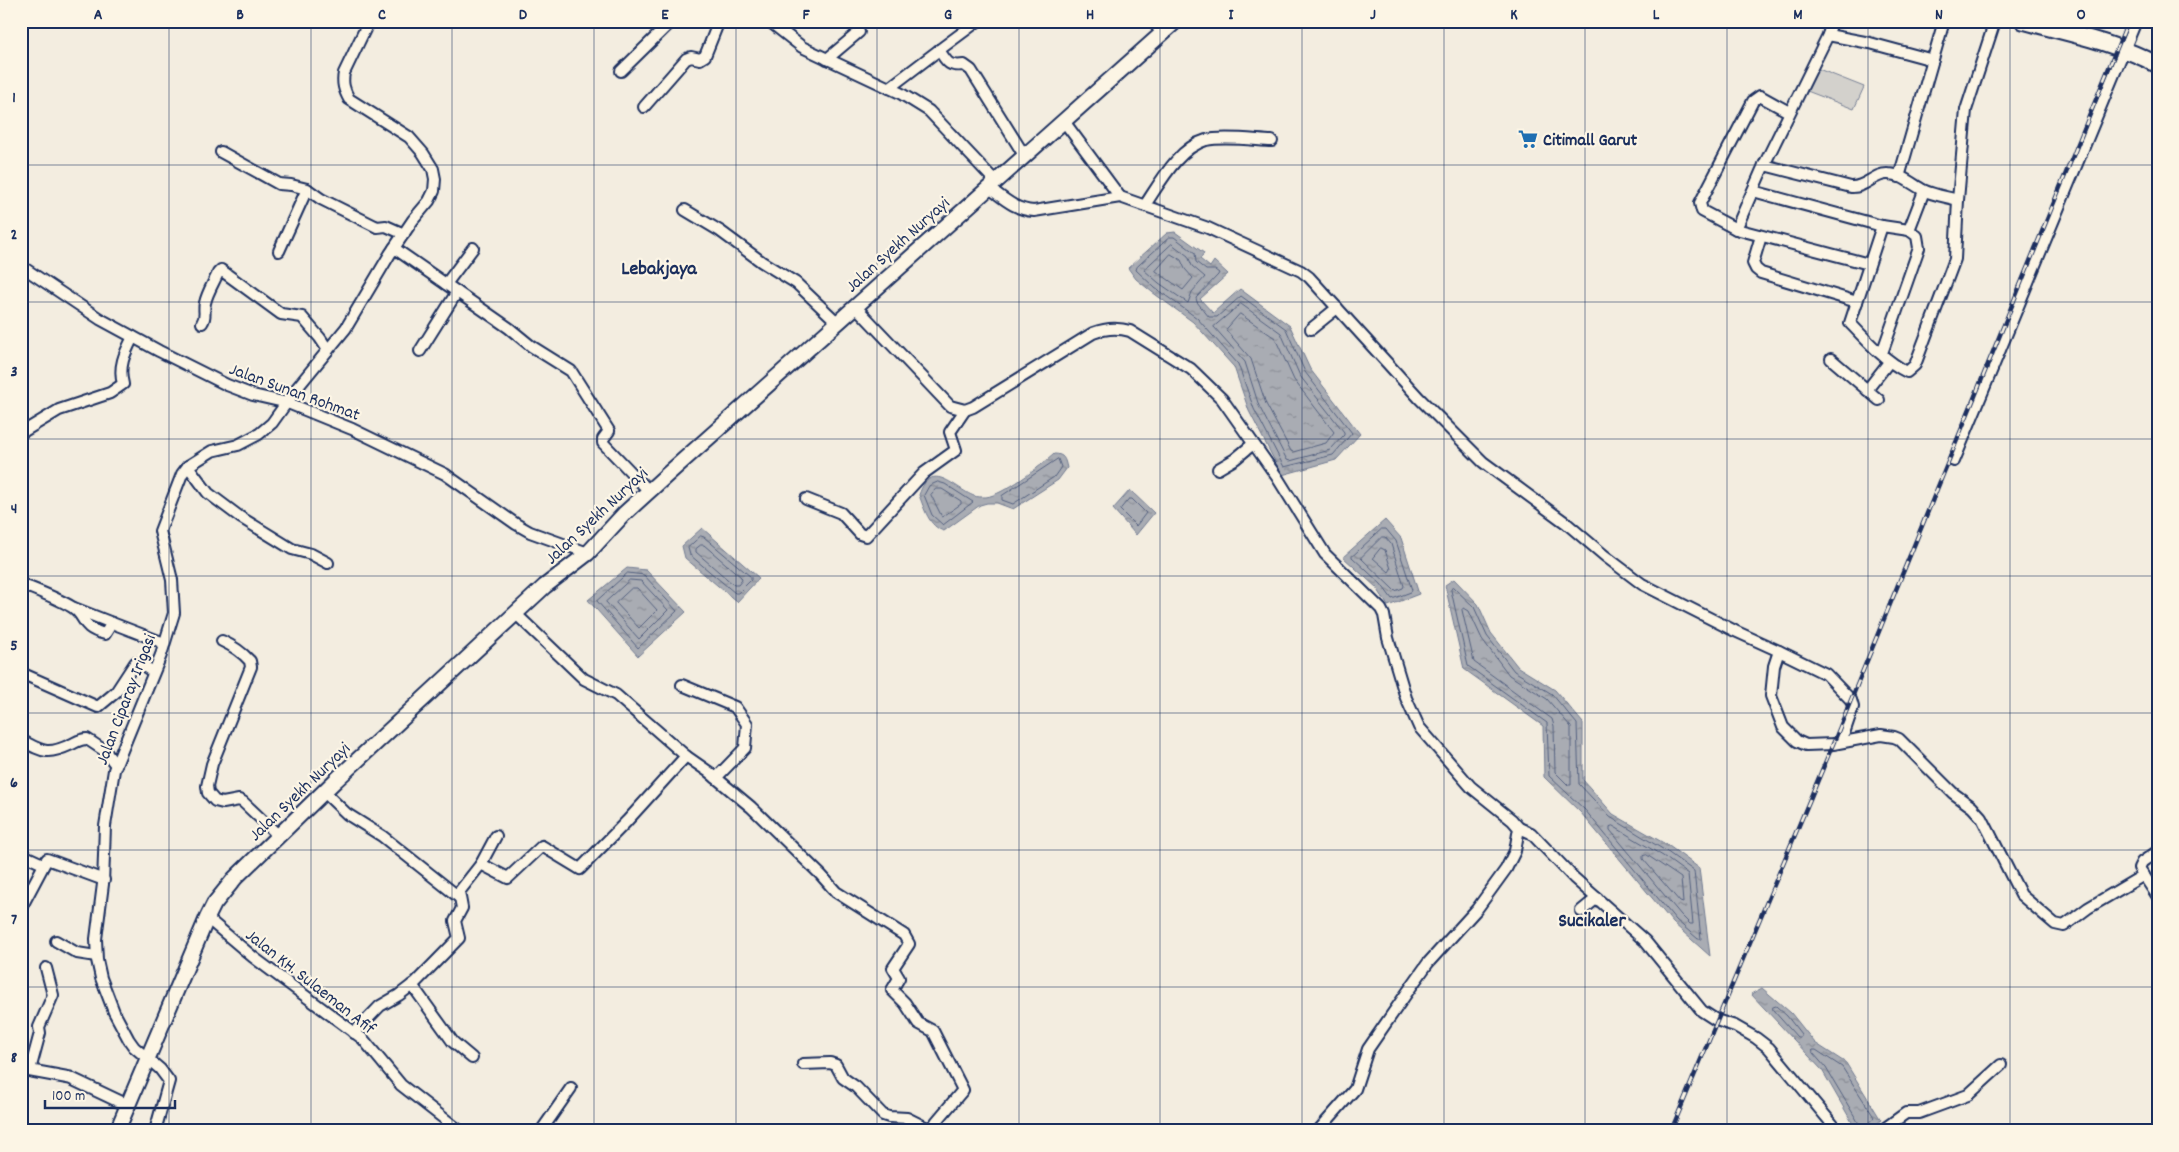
<svg xmlns="http://www.w3.org/2000/svg" width="2179" height="1152" font-family="Dekko,sans-serif">
<style>
.pitch{fill:#d3d1cc;stroke:#778095}
.water{fill:url(#water-ripples);stroke:#707a91}
.lines{fill:none;stroke-linecap:round;stroke-linejoin:round}
.shore{stroke:#546180;stroke-width:1}
.minor-casing{stroke:#1b2f5e;stroke-width:14}
.tertiary-casing{stroke:#1b2f5e;stroke-width:15}
.secondary-casing{stroke:#1b2f5e;stroke-width:18}
.primary-casing{stroke:#1b2f5e;stroke-width:19}
.minor{stroke:#fcf5e5;stroke-width:10}
.tertiary{stroke:#fcf5e5;stroke-width:11}
.secondary{stroke:#fcf5e5;stroke-width:14}
.primary{stroke:#fcf5e5;stroke-width:15}
.rail-casing{stroke:#1b2f5e;stroke-width:4.5}
.rail{stroke:#fcf5e5;stroke-width:2.5;stroke-dasharray:8;stroke-linecap:butt}
.grid{fill:none;stroke:#1b2f5e;stroke-width:1;stroke-opacity:0.55}
.labels{text-anchor:middle;stroke-width:4.5;stroke-linejoin:round;paint-order:stroke}
.poi-label{font-size:18px;font-weight:bold;fill:#1b2f5e;stroke:#fcf5e5;text-anchor:start}
.street-label{font-size:18px;fill:#1b2f5e;stroke:#fcf5e5}
.quarter-label{font-size:20px;font-weight:bold;fill:#1b2f5e;stroke:#fcf5e5}
.neatline{fill:none;stroke:#1b2f5e;stroke-width:2}
.grid-label{font-size:16px;text-anchor:middle;font-weight:bold;fill:#1b2f5e}
</style>
<defs>
<pattern id="water-ripples" width="26" height="14" patternUnits="userSpaceOnUse" patternTransform="scale(1.25)"><rect width="26" height="14" fill="#a9acb3"/><path d="M2 4q2-2 4 0t4 0M15 11q2-2 4 0t4 0" fill="none" stroke="#898c95"/></pattern>
</defs>
<rect width="100%" height="100%" fill="#f3ede0"/>
<filter id="ink" filterUnits="userSpaceOnUse"><feTurbulence type="fractalNoise" baseFrequency=".02" numOctaves="2"/><feDisplacementMap in="SourceGraphic" scale="10" xChannelSelector="R" yChannelSelector="G"/><feConvolveMatrix kernelMatrix="1 2 1 2 8 2 1 2 1" color-interpolation-filters="sRGB"/></filter>
<g filter="url(#ink)">
<polygon class="pitch" points="1816,68 1864,87 1854,109 1807,91"/>
<g class="water">
<polygon points="1175,232 1204,253 1200,259 1210,267 1214,261 1228,274 1200,299 1213,313 1240,289 1290,326 1310,369 1360,434 1336,460 1282,475 1249,411 1234,367 1193,322 1152,292 1136,279 1128,268 1167,233"/>
<path d="M1054,454C1064,454 1065,459 1067,468L1058,480L1013,509L997,503H987L980,505L944,531C929,527 924,508 919,495C931,458 955,489 974,496C977,497 982,497 986,497C1003,495 1041,466 1054,454Z"/>
<polygon points="1130,490 1154,513 1136,535 1113,509"/>
<polygon points="1385,520 1401,538 1419,594 1388,606 1377,588 1343,557"/>
<polygon points="702,528 759,578 737,602 685,558 682,546"/>
<polygon points="627,568 646,570 686,612 638,656 588,600"/>
<polygon points="1454,579 1478,604 1491,633 1518,667 1555,690 1583,723 1583,780 1613,814 1669,846 1699,868 1710,956 1673,923 1581,813 1544,777 1543,726 1464,669 1445,585"/>
<polygon points="1762,988 1791,1013 1815,1043 1846,1063 1881,1120 1867,1131 1857,1131 1822,1070 1751,994"/>
</g>
<g class="lines">
<g class="shore">
<polygon points="1170,237 1174,237 1195,253 1196,262 1206,270 1215,270 1219,273 1218,275 1196,298 1197,302 1209,317 1217,317 1241,296 1286,329 1305,372 1352,433 1333,455 1284,467 1254,409 1238,364 1197,318 1155,288 1136,270 1137,267"/>
<polygon points="1172,244 1188,256 1192,266 1205,277 1192,292 1188,303 1159,283 1144,270"/>
<polygon points="1171,254 1181,260 1185,269 1193,278 1183,290 1156,271"/>
<polygon points="1241,304 1281,333 1300,376 1344,432 1344,435 1330,450 1290,461 1287,460 1259,406 1245,362 1214,327"/>
<polygon points="1240,314 1275,338 1294,380 1334,432 1326,443 1293,452 1291,451 1266,404 1251,359 1226,330"/>
<polygon points="1058,459 1061,467 1054,477 1013,504 1002,500 1002,496"/>
<polygon points="938,482 945,484 973,502 943,525 932,515 924,495 929,486"/>
<polygon points="936,489 942,489 961,501 961,504 942,517 931,495"/>
<polygon points="1129,499 1132,499 1146,513 1136,526 1120,510"/>
<polygon points="1382,529 1386,529 1396,541 1412,590 1411,592 1392,599 1381,584 1352,557"/>
<polygon points="701,536 704,537 751,577 751,580 738,593 735,593 690,555 688,548"/>
<polygon points="1382,537 1385,537 1391,544 1404,586 1403,588 1395,591 1361,558"/>
<polygon points="701,545 704,545 741,577 742,580 738,585 734,585 696,552 696,549"/>
<polygon points="1381,548 1385,550 1391,569 1389,572 1373,558"/>
<polygon points="628,573 644,575 677,611 638,648 597,601"/>
<polygon points="630,580 641,581 668,610 639,639 606,602"/>
<polygon points="1453,587 1474,607 1487,636 1514,671 1552,694 1577,724 1579,784 1610,817 1666,851 1694,871 1701,939 1698,939 1676,920 1585,810 1549,776 1547,723 1468,666 1451,590"/>
<polygon points="632,588 637,588 657,610 639,628 616,603"/>
<polygon points="1464,608 1469,611 1482,639 1509,675 1547,699 1571,727 1571,785 1568,785 1555,772 1554,726 1552,719 1474,662 1462,610"/>
<polygon points="1613,826 1663,856 1688,874 1693,924 1690,924 1681,915 1610,830 1610,827"/>
<polygon points="1647,855 1681,878 1683,903 1680,902 1643,859 1643,856"/>
<polygon points="1773,1007 1776,1006 1787,1016 1801,1034 1801,1037 1797,1037 1773,1010"/>
<polygon points="1813,1050 1816,1050 1842,1067 1874,1117 1864,1128 1861,1127 1826,1068 1813,1053"/>
</g>
<defs>
<g id="minor">
<polyline points="769,21 802,47 900,93 929,111 995,181"/>
<path d="M978,21L939,50C947,62 948,67 964,65L971,70L1024,155"/>
<polyline points="1153,21 1162,34"/>
<polyline points="1828,35 1870,43 1933,60"/>
<polyline points="827,59 859,32"/>
<polyline points="621,71 672,21"/>
<polyline points="889,88 939,50"/>
<polyline points="644,107 686,59 691,57 700,59 705,56 719,21"/>
<polyline points="1789,112 1760,96 1753,101 1700,203 1702,211 1736,229 1869,264"/>
<polyline points="1063,120 1120,197"/>
<polyline points="221,152 279,184 291,185 307,189 321,199 377,227 386,226 404,234"/>
<path d="M1764,165L1851,187C1865,188 1875,173 1888,174C1901,174 1912,184 1923,190C1933,195 1947,197 1958,200"/>
<polyline points="1899,177 1944,21"/>
<path d="M988,187C1003,198 1015,210 1034,211L1120,197L1208,228L1301,271L1309,277L1419,398L1483,462L1566,523L1605,556L1642,584L1735,631L1779,651L1774,666L1771,696L1783,727L1797,741L1806,745L1833,744L1881,735L1894,737L1899,739L1953,793L1972,807L1982,818L2021,895L2055,924L2064,926L2088,908L2144,875"/>
<polyline points="1753,191 1882,226 1909,230 1917,236 1919,248 1882,353"/>
<path d="M1145,205C1160,183 1178,148 1206,140C1224,136 1253,140 1272,141"/>
<polyline points="685,210 720,231 762,262 796,283 837,322"/>
<path d="M1882,226L1850,323C1866,340 1886,362 1907,372L1915,365L1955,259L1958,200L1966,110L1995,21"/>
<polyline points="1736,229 1764,165 1828,35 1832,21"/>
<polyline points="1909,230 1924,191"/>
<polyline points="1761,236 1753,263 1756,269 1761,273 1857,302"/>
<polyline points="394,248 509,328 531,346 571,371 609,431 603,439 603,443 649,491"/>
<polyline points="279,251 307,189"/>
<polyline points="21,266 100,319 159,351 227,385 253,395 288,403 352,429 445,474 516,524 530,532 588,553"/>
<polyline points="446,284 473,248"/>
<path d="M855,306L950,406L965,410L973,407L1093,333C1106,328 1117,327 1130,331L1191,369L1222,399L1277,477L1325,554L1381,609L1384,615L1388,638L1406,698L1419,727L1471,787L1512,820L1519,828L1515,851L1506,869L1477,909L1428,963L1413,984L1368,1049L1355,1089L1318,1131"/>
<path d="M202,323C207,316 203,311 205,303C207,293 214,282 218,273L221,270L281,314L302,317L320,338L328,350"/>
<polyline points="1311,329 1337,308"/>
<polyline points="420,351 457,292"/>
<polyline points="1831,359 1879,400"/>
<polyline points="1867,390 1889,362"/>
<path d="M21,433L59,410L110,393L123,384C118,366 125,353 133,337"/>
<polyline points="1954,461 2136,21"/>
<polyline points="188,466 208,493 240,517 292,549 311,554 328,563"/>
<polyline points="1218,469 1235,459 1253,444"/>
<polyline points="806,499 841,513 860,534 866,536 924,473 956,450 950,432 965,410"/>
<path d="M21,584C38,591 57,598 72,607C87,616 79,628 105,634L112,623L164,643"/>
<polyline points="74,608 112,623"/>
<polyline points="516,614 584,679 616,695 686,756 709,772 751,807 821,875 836,892 904,935 909,944 893,968 899,978 892,990 905,1003 918,1023 933,1031 963,1090 936,1122 938,1129 941,1131"/>
<path d="M222,641C233,646 241,651 250,661L251,667L212,764L207,786L208,793L215,801L223,803L239,800L243,802L279,836"/>
<polyline points="1779,651 1826,674 1851,700 1853,707 1841,742"/>
<polyline points="21,673 98,707 116,692 135,663 141,664 153,672"/>
<polyline points="682,685 735,707 747,724 745,748 716,778"/>
<path d="M21,740C45,753 48,755 72,744C78,741 81,739 87,739L105,751L115,764"/>
<polyline points="324,792 347,814 382,836 460,898"/>
<polyline points="1519,828 1531,833 1574,878 1645,941 1702,1011 1716,1020 1735,1026 1756,1038 1769,1048 1838,1131"/>
<polyline points="2158,851 2142,862 2139,868 2158,897"/>
<polyline points="21,854 43,864"/>
<polyline points="481,864 508,878 542,846 580,869 627,821 686,756"/>
<polyline points="21,908 47,859 104,880"/>
<polyline points="1581,911 1597,898"/>
<polyline points="207,918 253,957 363,1039 401,1085 460,1131"/>
<polyline points="56,941 77,953 96,956"/>
<polyline points="412,985 453,1042 472,1058"/>
<polyline points="354,1033 380,1006 399,995 416,982 459,938 455,921 462,908 459,892 481,864 496,836"/>
<polyline points="803,1064 830,1063 836,1065 843,1078 856,1087 883,1115 889,1117 907,1118 927,1128 936,1125"/>
<polyline points="30,1070 40,1033 39,1027 53,995 46,968"/>
<path d="M155,1131L169,1081L160,1069L134,1047L129,1040L114,1012L101,978L97,960L96,939L103,884L105,826L114,770L161,655L174,613L172,580L160,531L182,474L188,466L212,451L238,445L259,434L272,423L297,388L346,328L390,254L413,220L429,201L434,191L435,179L433,169L423,153L409,137L349,99C344,90 342,83 344,73L369,21"/>
<polyline points="541,1131 571,1088"/>
<polyline points="1881,1131 1906,1113 1919,1113 1968,1095 2001,1065"/>
</g>
<polyline id="tertiary" points="21,1069 70,1078 127,1105"/>
<polyline id="secondary" points="117,1131 207,918 214,904 235,878 336,780 545,586 588,553 624,514 669,473 1176,21"/>
<path id="primary" d="M2023,21C2070,34 2115,42 2158,65"/>
</defs>
<use href="#minor" class="minor-casing"/>
<use href="#tertiary" class="tertiary-casing"/>
<use href="#secondary" class="secondary-casing"/>
<use href="#primary" class="primary-casing"/>
<use href="#minor" class="minor"/>
<use href="#tertiary" class="tertiary"/>
<use href="#secondary" class="secondary"/>
<use href="#primary" class="primary"/>
<defs>
<polyline id="rail" points="1671,1131 1833,744 2128,21"/>
</defs>
<use href="#rail" class="rail-casing"/>
<use href="#rail" class="rail"/>
</g>
</g>
<path class="grid" d="M169,21V1131M311,21V1131M452,21V1131M594,21V1131M736,21V1131M877,21V1131M1019,21V1131M1160,21V1131M1302,21V1131M1444,21V1131M1585,21V1131M1727,21V1131M1868,21V1131M2010,21V1131M21,165H2158M21,302H2158M21,439H2158M21,576H2158M21,713H2158M21,850H2158M21,987H2158"/>
<defs>
<symbol id="supermarket-bare" viewBox="-9 -9 18 18"><path d="M-6-5.5h2.5l.6 2H6L4.5 2H-2.5L-4.4-4H-6ZM-1.5 3.2a1.3 1.3 0 1 0 .1 0ZM3 3.2a1.3 1.3 0 1 0 .1 0Z" fill="#1f6fb2" stroke="#fcf5e5" stroke-width="2.5" paint-order="stroke"/></symbol>
</defs>
<g fill-rule="evenodd">
<use href="#supermarket-bare" x="1514" y="125" width="28" height="28"/>
</g>
<g class="labels">
<g class="poi-label">
<text x="1543" y="145">Citimall Garut</text>
</g>
<g class="street-label">
<text transform="translate(897 244) rotate(-42)" y="6">Jalan Syekh Nuryayi</text>
<text transform="translate(295 391) rotate(20)" y="6">Jalan Sunan Rohmat</text>
<text transform="translate(596 515) rotate(-43)" y="6">Jalan Syekh Nuryayi</text>
<text transform="translate(125 699) rotate(-69)" y="6">Jalan Ciparay Irigasi</text>
<text transform="translate(299 791) rotate(-44)" y="6">Jalan Syekh Nuryayi</text>
<text transform="translate(311 981) rotate(38)" y="6">Jalan KH. Sulaeman Afif</text>
</g>
<g class="quarter-label">
<text x="659" y="274">Lebakjaya</text>
<text x="1592" y="926">Sucikaler</text>
</g>
</g>
<rect width="2179" height="1152" fill="none" stroke="#fcf5e5" stroke-width="55"/>
<path d="M45 1100v8h130v-8" fill="none" stroke="#1b2f5e" stroke-width="2.5"/>
<text x="52" y="1100" font-size="15" fill="#1b2f5e" stroke="#fcf5e5" stroke-width="4" paint-order="stroke">100 m</text>
<rect x="28" y="28" width="2124" height="1096" class="neatline"/>
<g class="grid-label">
<text x="98" y="19">A</text>
<text x="240" y="19">B</text>
<text x="382" y="19">C</text>
<text x="523" y="19">D</text>
<text x="665" y="19">E</text>
<text x="806" y="19">F</text>
<text x="948" y="19">G</text>
<text x="1090" y="19">H</text>
<text x="1231" y="19">I</text>
<text x="1373" y="19">J</text>
<text x="1514" y="19">K</text>
<text x="1656" y="19">L</text>
<text x="1798" y="19">M</text>
<text x="1939" y="19">N</text>
<text x="2081" y="19">O</text>
<text x="14" y="102">1</text>
<text x="14" y="239">2</text>
<text x="14" y="376">3</text>
<text x="14" y="513">4</text>
<text x="14" y="650">5</text>
<text x="14" y="787">6</text>
<text x="14" y="924">7</text>
<text x="14" y="1062">8</text>
</g>
</svg>
